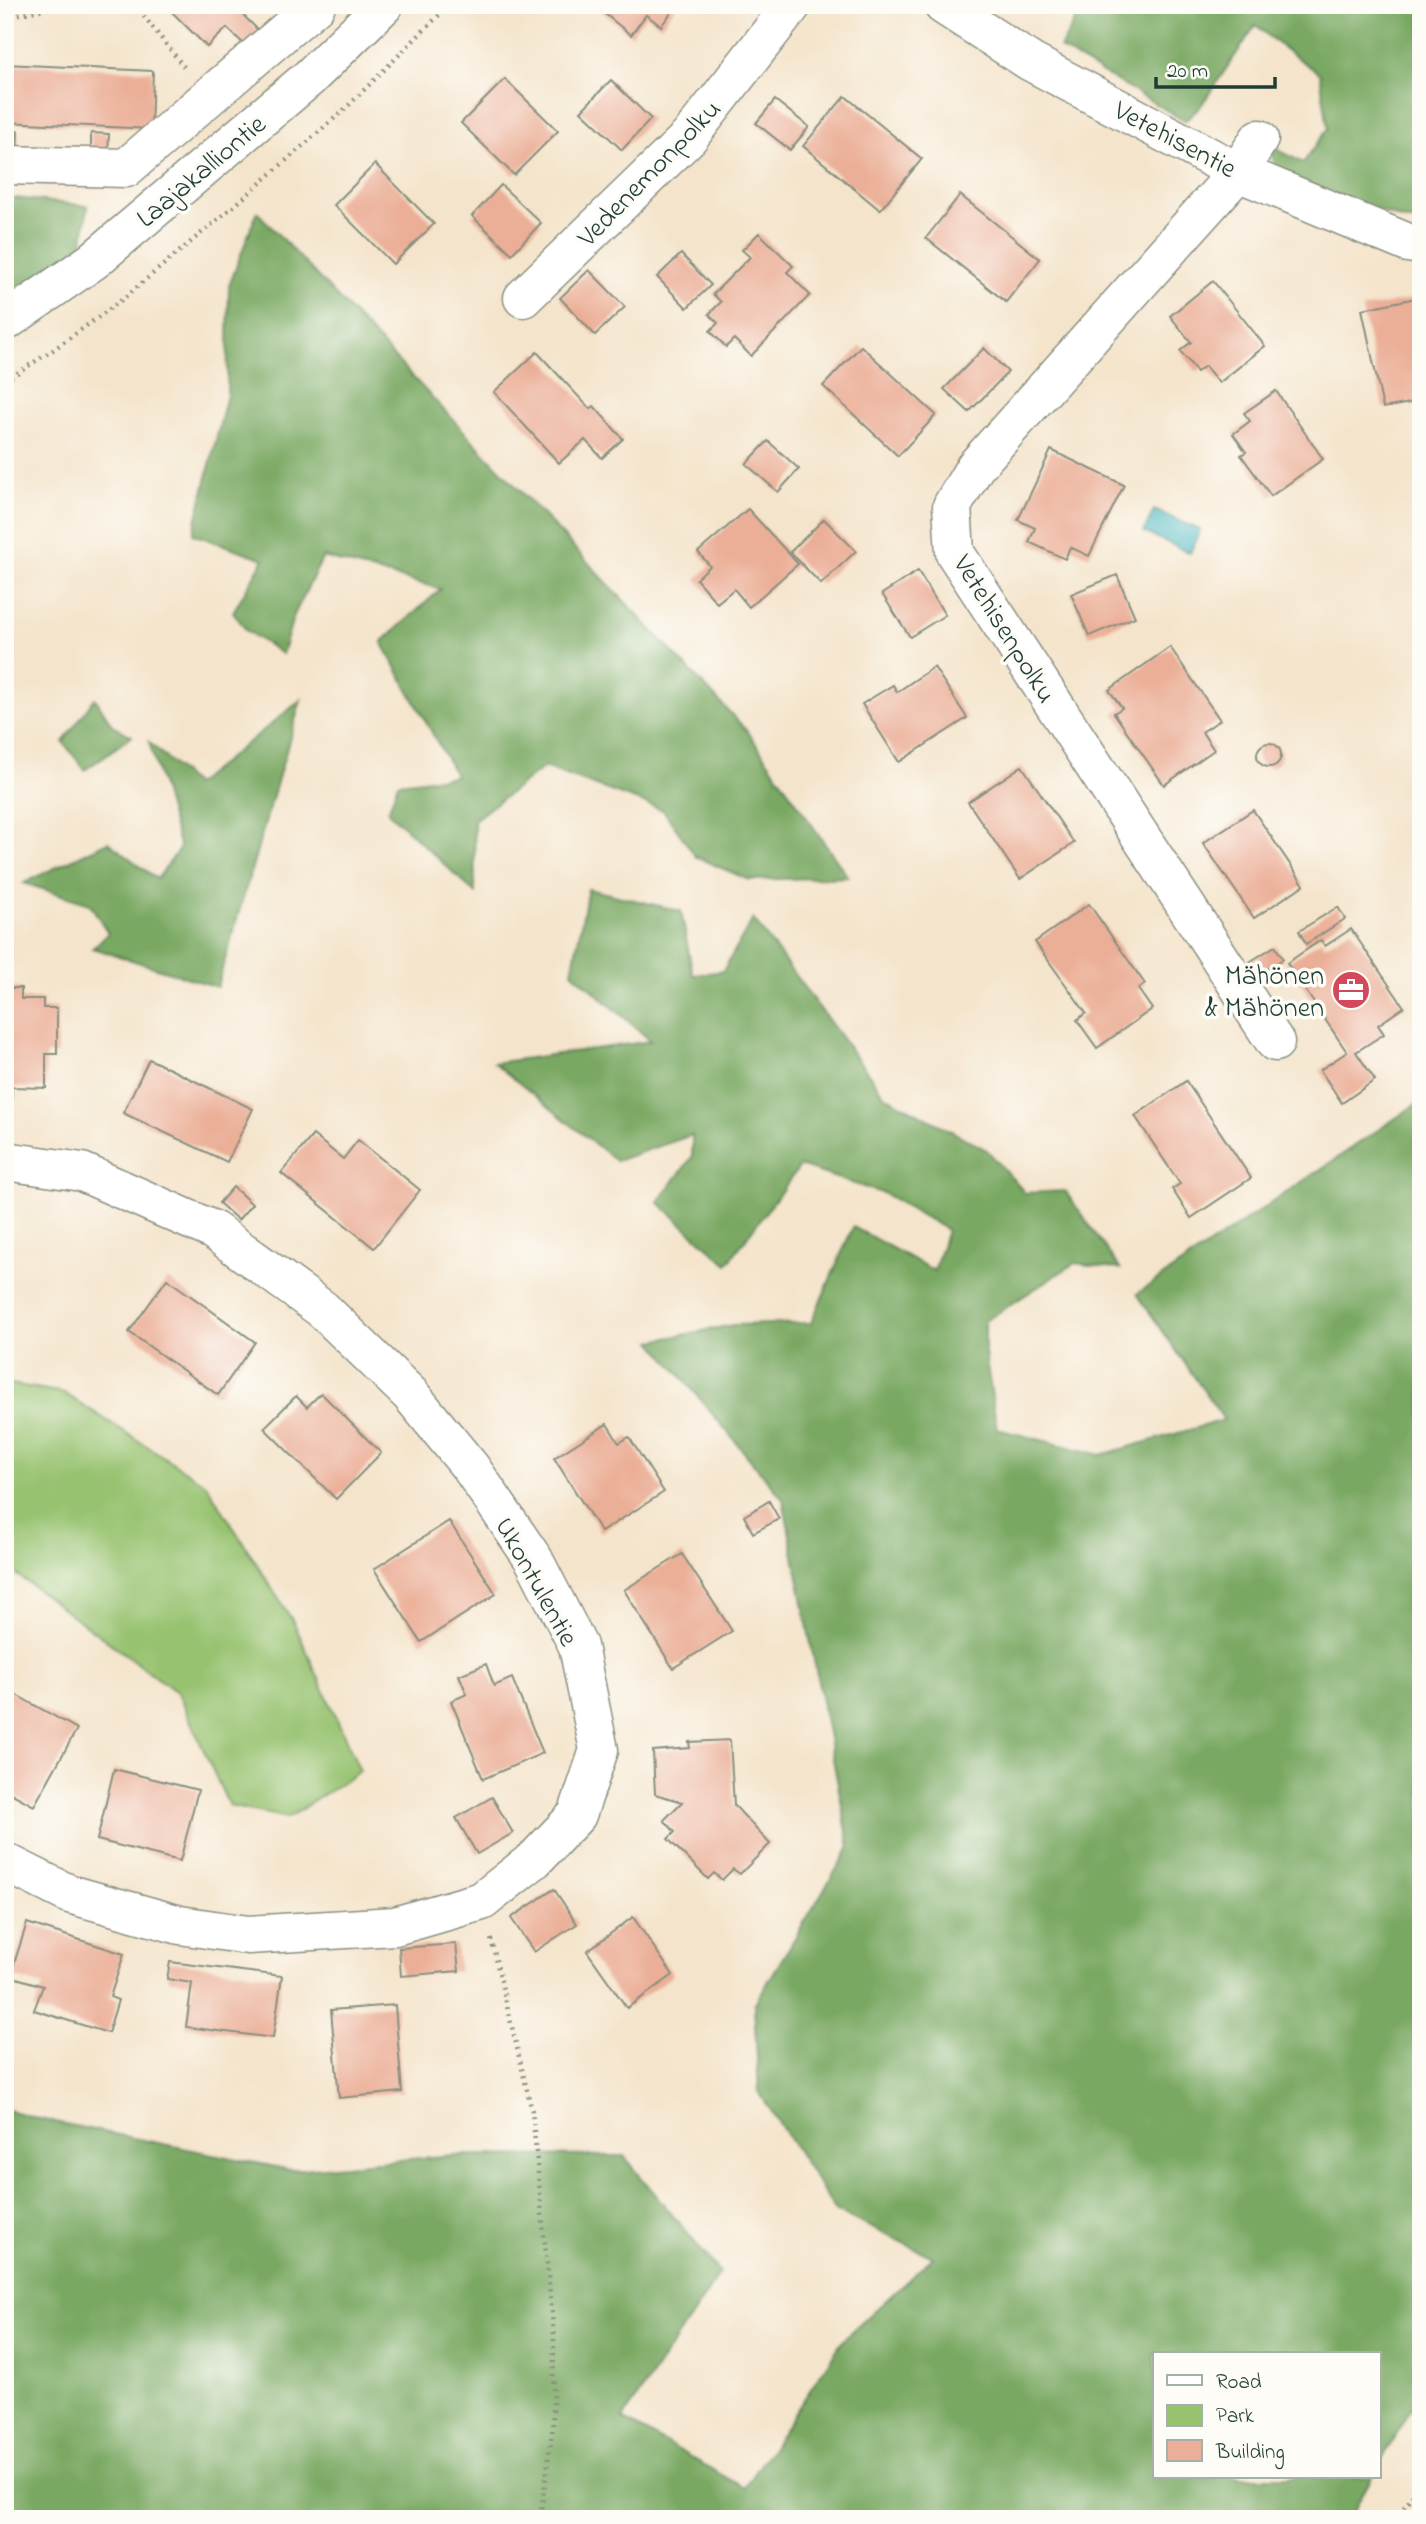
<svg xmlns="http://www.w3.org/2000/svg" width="1426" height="2524" font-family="'Indie Flower',sans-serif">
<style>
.green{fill:#97c270;stroke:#5b8052;stroke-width:2}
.forest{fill:#79a862;stroke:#4c724b;stroke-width:2}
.water{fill:#48b7c0;stroke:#347a7a;stroke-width:2}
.building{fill:#ebae96}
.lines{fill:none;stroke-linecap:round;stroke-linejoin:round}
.minor-casing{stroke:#8a9080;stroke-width:41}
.path{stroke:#8a9080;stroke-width:4.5;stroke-dasharray:2 5;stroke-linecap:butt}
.minor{stroke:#fff;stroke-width:38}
.labels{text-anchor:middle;stroke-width:7;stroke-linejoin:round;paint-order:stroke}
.street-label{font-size:28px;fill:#1f3d34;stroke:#fdfcf7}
.poi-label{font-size:28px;fill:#1f3d34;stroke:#fdfcf7;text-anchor:end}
</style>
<rect width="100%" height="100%" fill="#fdfcf7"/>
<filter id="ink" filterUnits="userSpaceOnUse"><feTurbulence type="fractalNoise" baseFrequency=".0143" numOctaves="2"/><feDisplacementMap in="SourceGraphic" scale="14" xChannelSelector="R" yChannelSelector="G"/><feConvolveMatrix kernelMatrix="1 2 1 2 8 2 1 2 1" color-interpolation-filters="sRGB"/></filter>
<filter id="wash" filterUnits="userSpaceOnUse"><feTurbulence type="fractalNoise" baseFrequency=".00686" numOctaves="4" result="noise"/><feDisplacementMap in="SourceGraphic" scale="28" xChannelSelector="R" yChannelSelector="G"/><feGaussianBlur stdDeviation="1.57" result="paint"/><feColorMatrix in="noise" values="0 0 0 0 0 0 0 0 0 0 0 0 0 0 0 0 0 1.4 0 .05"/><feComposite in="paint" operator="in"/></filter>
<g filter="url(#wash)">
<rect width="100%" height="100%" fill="#f4e4cb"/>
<polygon class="green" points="5,1383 64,1393 206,1484 294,1623 360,1771 288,1818 229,1806 178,1693 5,1566"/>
<g class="forest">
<polygon points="1083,5 1421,5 1421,223 1401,219 1282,174 1273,160 1271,146 1303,163 1328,128 1320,74 1274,41 1256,25 1200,107 1185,121 1060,48"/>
<polygon points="5,197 88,206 82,245 5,297"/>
<polygon points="257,212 747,731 848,877 749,880 696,857 663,810 544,767 474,820 475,893 388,812 398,783 456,776 382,642 441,589 323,557 294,615 282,654 247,631 233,612 264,559 193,534 227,395 229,286"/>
<polygon points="95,698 112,725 132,736 85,770 63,742"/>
<polygon points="301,700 217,987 93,948 108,933 90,904 24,883 108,842 157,879 180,848 149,742 195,785"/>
<polygon points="588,889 681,911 693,975 723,971 753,919 885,1096 987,1150 1025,1193 1065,1191 1120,1269 1075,1263 985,1321 985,1353 997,1429 1101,1455 1224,1420 1137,1294 1421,1101 1421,2391 1379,2465 1379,2354 1155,2354 1155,2477 1372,2477 1349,2519 5,2519 5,2109 40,2119 291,2170 454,2155 624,2156 720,2273 623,2419 745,2488 844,2339 933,2257 836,2211 759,2092 754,2005 850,1847 783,1499 652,1341 733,1325 811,1323 853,1227 934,1271 947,1230 885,1194 800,1166 727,1264 658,1202 692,1157 692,1135 616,1161 494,1063 651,1041 572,972"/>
</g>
<polygon class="water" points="1154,510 1200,530 1190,553 1144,532"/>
<g id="blocks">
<g class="building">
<polygon points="165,5 248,5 241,13 262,34 248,48 227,28 207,47"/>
<polygon points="594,5 677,5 661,26 646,15 631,35"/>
<polygon points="5,64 153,71 151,129 5,122"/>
<polygon points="505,79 558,131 514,175 461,123"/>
<polygon points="611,80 651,119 622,150 581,111"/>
<polygon points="845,96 922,159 880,210 803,146"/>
<polygon points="775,100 809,127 790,150 756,123"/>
<polygon points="5,130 18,131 17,157 5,156"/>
<polygon points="91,133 109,134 108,159 91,159"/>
<polygon points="375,164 434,224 393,264 334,205"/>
<polygon points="501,185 541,223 512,254 472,216"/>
<polygon points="960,195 1040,259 1006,302 926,238"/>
<polygon points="759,233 793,266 787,272 810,295 751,356 734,339 726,347 710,331 718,323 709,314 721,302 713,294 750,257 742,250"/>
<polygon points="681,254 711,285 687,308 657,277"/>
<polygon points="589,270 625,307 595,335 560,298"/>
<polygon points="1213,281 1265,346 1219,383 1205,366 1197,372 1180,351 1191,342 1170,316"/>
<polygon points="1421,297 1421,401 1383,408 1362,309"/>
<polygon points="861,346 936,415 898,456 823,386"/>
<polygon points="984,348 1008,372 969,412 944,389"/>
<polygon points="537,352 590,409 594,406 623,439 602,458 585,440 559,463 494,392"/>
<polygon points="1276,391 1323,459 1271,496 1241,455 1246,452 1233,434 1250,421 1244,413"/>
<polygon points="768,441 799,469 778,492 746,464"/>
<polygon points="1051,450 1124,485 1089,556 1070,547 1065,559 1029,542 1035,528 1018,520"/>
<polygon points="748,509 798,564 749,607 734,589 717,603 696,579 710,566 698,552"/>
<polygon points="824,519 856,551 821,584 790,552"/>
<polygon points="918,571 945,615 910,637 882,594"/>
<polygon points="1117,575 1135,617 1089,636 1071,594"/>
<polygon points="1170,647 1220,720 1202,732 1214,750 1164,785 1114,713 1122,708 1109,690"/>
<polygon points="934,667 967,718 899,762 862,704 893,685 897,692"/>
<circle cx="1269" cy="755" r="12"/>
<polygon points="1022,766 1074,843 1020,879 968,802"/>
<polygon points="1253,810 1304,885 1254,918 1203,843"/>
<polygon points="1089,904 1145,984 1138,989 1152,1009 1097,1048 1077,1020 1086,1013 1035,942"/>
<polygon points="1338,907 1345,919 1306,944 1299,931"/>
<polygon points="1351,929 1404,1007 1378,1025 1384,1034 1356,1052 1375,1080 1342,1103 1320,1070 1347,1052 1287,963 1321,940 1325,946"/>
<polygon points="1275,946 1283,959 1256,976 1248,963"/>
<polygon points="5,988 21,988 21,999 43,999 43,1008 57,1008 57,1054 46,1054 46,1088 12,1087 12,1098 5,1098"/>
<polygon points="149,1059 253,1109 227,1162 123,1113"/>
<polygon points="1186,1081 1251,1178 1191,1218 1172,1189 1180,1184 1135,1116"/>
<polygon points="313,1135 343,1159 358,1140 420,1190 374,1248 281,1173"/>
<polygon points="233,1187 252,1204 238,1220 219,1203"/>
<polygon points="167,1279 255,1342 218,1395 129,1332"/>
<polygon points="321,1393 381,1453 336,1499 264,1428 296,1396 307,1407"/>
<polygon points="607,1424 619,1443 629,1437 664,1492 601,1532 554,1458"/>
<polygon points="769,1501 779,1519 753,1533 744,1516"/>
<polygon points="449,1521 496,1594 421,1642 374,1569"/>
<polygon points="682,1554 732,1631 673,1668 624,1590"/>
<polygon points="486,1664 494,1686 512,1678 543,1753 483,1779 451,1701 467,1694 459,1675"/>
<polygon points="11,1692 77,1729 34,1806 5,1790 5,1703"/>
<polygon points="730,1740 734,1805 770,1844 740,1874 733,1869 722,1880 714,1873 708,1879 668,1839 675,1832 664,1820 682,1802 655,1794 653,1751 690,1748 689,1742"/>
<polygon points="114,1769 198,1790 180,1861 97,1840"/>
<polygon points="492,1797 513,1833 477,1854 456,1818"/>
<polygon points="554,1889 577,1924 534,1952 511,1918"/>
<polygon points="633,1917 673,1975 627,2008 587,1951"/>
<polygon points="27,1923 124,1954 110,1997 118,2000 108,2033 34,2010 43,1986 10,1976"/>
<polygon points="456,1944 459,1971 401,1976 399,1948"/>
<polygon points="170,1962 282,1976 273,2038 186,2027 192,1983 167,1979"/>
<polygon points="395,2005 402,2092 339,2098 331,2010"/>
</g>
</g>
</g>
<g filter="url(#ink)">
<use href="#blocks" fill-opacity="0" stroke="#8a9080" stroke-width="2"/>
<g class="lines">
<defs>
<g id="minor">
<polyline points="943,5 1031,62 1238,172 1408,243 1421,245"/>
<polyline points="1259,139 1238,172 975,467 952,506 955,553 1275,1042"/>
<polyline points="5,165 126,168 316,5"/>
<polyline points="523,298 689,137 792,5"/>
<polyline points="5,322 93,261 309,78 384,5"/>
<polyline points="5,1161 82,1172 213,1230 322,1309 410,1394 471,1468 534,1560 578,1646 599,1750 577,1815 535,1859 482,1901 395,1926 248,1935 180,1925 69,1894 5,1862"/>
</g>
</defs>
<use href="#minor" class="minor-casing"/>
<g class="path">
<polyline points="135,5 184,67"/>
<polyline points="5,17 65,5"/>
<polyline points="5,381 53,350 119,302 241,200 345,109 449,5"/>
<polyline points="491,1939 532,2111 554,2336 553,2426 540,2519"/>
<polyline points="1396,2519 1421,2482"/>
</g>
<use href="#minor" class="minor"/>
</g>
</g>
<defs>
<symbol id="office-disc" viewBox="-11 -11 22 22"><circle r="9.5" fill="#d1495b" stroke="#fdfcf7"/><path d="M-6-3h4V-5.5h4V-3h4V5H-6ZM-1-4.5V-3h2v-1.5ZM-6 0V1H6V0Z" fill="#fff"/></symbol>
</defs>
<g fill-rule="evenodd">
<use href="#office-disc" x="1329" y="968" width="44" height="44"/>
</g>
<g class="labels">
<g class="street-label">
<text transform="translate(1176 138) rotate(28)" y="10">Vetehisentie</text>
<text transform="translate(200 170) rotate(-40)" y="10">Laajakalliontie</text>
<text transform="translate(648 172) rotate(-46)" y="10">Vedenemonpolku</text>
<text transform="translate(1006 628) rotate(58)" y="10">Vetehisenpolku</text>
<text transform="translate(538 1581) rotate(61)" y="10">Ukontulentie</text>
</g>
<g class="poi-label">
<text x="1324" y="984">Mähönen<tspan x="1324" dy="32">&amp; Mähönen</tspan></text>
</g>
</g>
<rect width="1426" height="2524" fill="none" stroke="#fdfcf7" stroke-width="28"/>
<rect x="1153" y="2352" width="228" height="126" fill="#fdfcf7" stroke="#a4b0a9" stroke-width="2"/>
<rect x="1167" y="2375" width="35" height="10" fill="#ffffff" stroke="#a4b0a9" stroke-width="2"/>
<text x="1216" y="2388" font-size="21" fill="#1f3d34">Road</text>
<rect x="1167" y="2405" width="35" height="21" fill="#97c270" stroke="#a4b0a9" stroke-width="2"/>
<text x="1216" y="2422" font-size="21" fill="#1f3d34">Park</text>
<rect x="1167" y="2440" width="35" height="21" fill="#ebae96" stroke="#a4b0a9" stroke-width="2"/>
<text x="1216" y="2458" font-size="21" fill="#1f3d34">Building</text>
<path d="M1156 77v10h119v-10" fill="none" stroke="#1f3d34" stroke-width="3.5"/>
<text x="1167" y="77" font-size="21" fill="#1f3d34" stroke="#fdfcf7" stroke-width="5" paint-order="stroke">20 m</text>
</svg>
